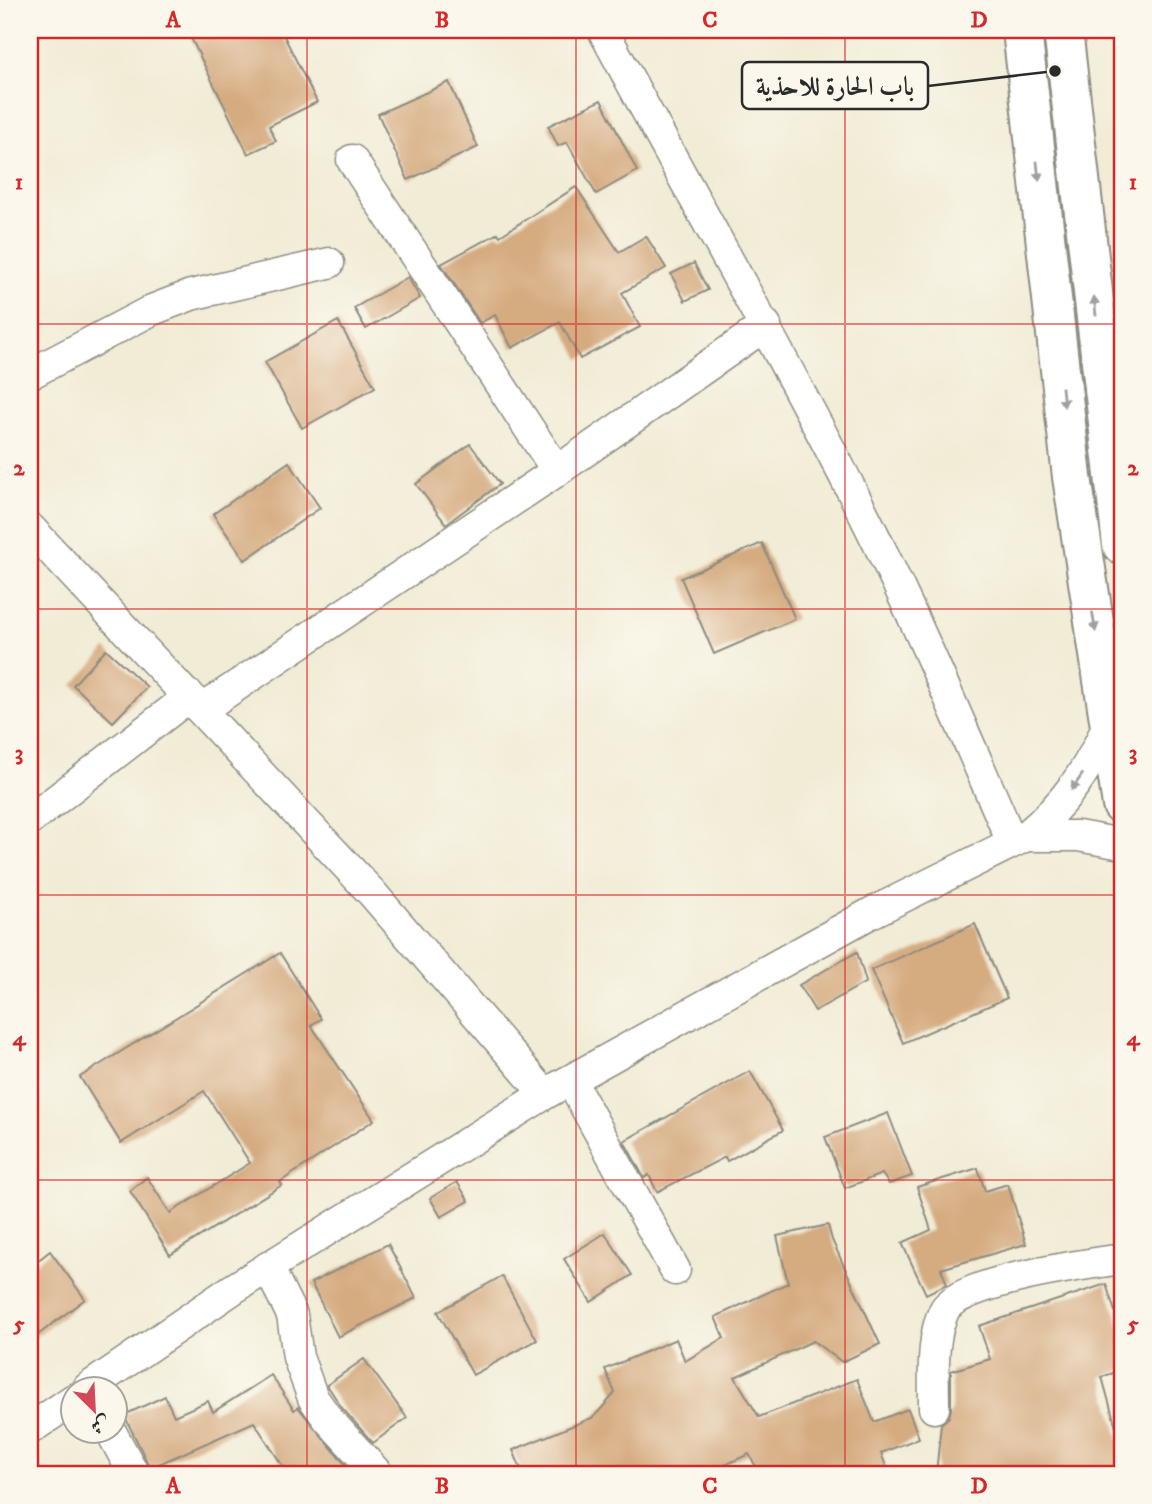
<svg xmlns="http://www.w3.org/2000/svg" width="1152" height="1504" font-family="'IM FELL DW Pica',Amiri,serif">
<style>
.building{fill:#d5ab80}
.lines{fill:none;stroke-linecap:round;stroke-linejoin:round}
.minor-casing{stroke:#8e8c80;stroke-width:33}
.trunk-casing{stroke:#8e8c80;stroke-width:42}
.minor{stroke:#fff;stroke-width:30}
.trunk{stroke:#fff;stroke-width:38}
.oneway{fill:#a0a0a0}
.grid{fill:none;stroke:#d62828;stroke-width:2;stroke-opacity:0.55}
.leader{fill:none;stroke:#2b2b2b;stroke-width:2.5}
.callout-dot{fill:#2b2b2b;stroke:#fbf7ec;stroke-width:2.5}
.callout{fill:#fbf7ec;stroke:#2b2b2b;stroke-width:2.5}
.callout-label{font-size:26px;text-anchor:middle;font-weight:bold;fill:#2b2b2b}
.neatline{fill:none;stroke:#d62828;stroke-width:2.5}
.grid-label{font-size:23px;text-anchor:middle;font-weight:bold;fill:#d62828}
</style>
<rect width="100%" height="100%" fill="#fbf7ec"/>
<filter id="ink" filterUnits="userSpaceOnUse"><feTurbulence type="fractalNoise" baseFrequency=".0143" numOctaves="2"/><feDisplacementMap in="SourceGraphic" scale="14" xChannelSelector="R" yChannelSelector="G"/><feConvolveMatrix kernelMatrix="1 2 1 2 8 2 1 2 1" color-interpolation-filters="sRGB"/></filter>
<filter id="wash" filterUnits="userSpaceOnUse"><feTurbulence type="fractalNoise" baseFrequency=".00686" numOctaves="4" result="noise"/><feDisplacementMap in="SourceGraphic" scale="28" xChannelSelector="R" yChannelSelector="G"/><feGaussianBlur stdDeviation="1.57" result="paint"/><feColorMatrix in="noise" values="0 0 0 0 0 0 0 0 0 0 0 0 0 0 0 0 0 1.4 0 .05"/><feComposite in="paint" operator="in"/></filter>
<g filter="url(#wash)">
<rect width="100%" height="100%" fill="#f1ecd5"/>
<g id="blocks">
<g class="building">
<polygon points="187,30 281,30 317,102 269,126 276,141 248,154"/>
<polygon points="449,82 478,147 408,180 378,114"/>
<polygon points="601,100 637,171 596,194 567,142 558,146 548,126"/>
<polygon points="576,187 619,252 646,236 666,268 622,293 640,327 580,359 560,322 512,348 495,315 480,323 441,264 498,233 500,236"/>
<polygon points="694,263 708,290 685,301 671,274"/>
<polygon points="408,277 420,298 366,329 354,308"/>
<polygon points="338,321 375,387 302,428 265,362"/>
<polygon points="470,444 500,484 446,524 416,484"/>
<polygon points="289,462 320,508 245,560 213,514"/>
<polygon points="762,543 795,619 714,654 681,578"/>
<polygon points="106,649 147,687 113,722 73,685"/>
<polygon points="975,924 1007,998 903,1043 871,970"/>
<polygon points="857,952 866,982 815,1011 799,985"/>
<polygon points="280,953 321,1019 311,1025 374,1120 280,1182 282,1185 170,1255 130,1191 147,1177 170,1213 250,1163 204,1091 121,1143 80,1077"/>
<polygon points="750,1071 783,1130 727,1161 725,1157 657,1192 649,1175 644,1178 624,1141"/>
<polygon points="888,1113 912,1176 889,1184 882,1174 845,1188 825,1137"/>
<polygon points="978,1168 985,1191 1008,1184 1026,1244 941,1269 947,1284 926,1294 902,1243 931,1230 917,1187"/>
<polygon points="457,1182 469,1201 441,1217 430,1198"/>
<polygon points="828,1225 832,1240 880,1344 842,1362 813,1341 735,1377 759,1417 857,1379 874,1422 908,1409 919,1438 881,1453 889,1474 760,1474 749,1454 705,1474 523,1474 513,1450 594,1417 615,1393 605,1369 676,1339 685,1361 724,1338 715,1317 788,1283 777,1236"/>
<polygon points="605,1233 632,1275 591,1302 564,1259"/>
<polygon points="388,1244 416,1298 338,1337 311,1283"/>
<polygon points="50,1251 85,1299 30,1341 30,1267"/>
<polygon points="502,1276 537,1340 473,1375 438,1312"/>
<polygon points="1106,1284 1122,1333 1122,1370 1102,1377 1122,1449 1122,1474 936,1474 941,1424 949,1417 951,1409 951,1371 990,1359 979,1326"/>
<polygon points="364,1359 407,1418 373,1443 342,1408 327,1385"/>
<polygon points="271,1375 294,1410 298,1407 345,1464 331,1474 288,1474 254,1422 150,1468 124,1415 165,1396 174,1416 208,1401 213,1412"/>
</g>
</g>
</g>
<g filter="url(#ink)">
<use href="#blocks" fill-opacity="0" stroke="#8e8c80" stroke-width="2"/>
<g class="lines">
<defs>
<g id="minor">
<path d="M603,30C688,190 779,347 861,509C916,618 963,730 1012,842"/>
<polyline points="352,160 557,471"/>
<polyline points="30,374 152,310 191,295 329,263"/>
<polyline points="30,528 372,893 545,1094"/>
<polyline points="202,709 557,471 766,325"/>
<polyline points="30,820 190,696"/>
<polyline points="1026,836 1078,836 1122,844"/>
<polyline points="571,1081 675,1270"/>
<polyline points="268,1267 292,1315 298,1357 313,1398 328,1419 378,1474"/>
<path d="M88,1388L233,1289L545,1094L871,913L1026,836C1065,804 1090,768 1109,722"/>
<path d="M934,1408C934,1379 931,1337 944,1311C958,1281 1088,1264 1122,1259"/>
<polyline points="30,1429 74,1399"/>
<polyline points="110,1430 134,1474"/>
</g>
<g id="trunk">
<polyline points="1022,30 1072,477 1122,805"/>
<polyline points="1063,30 1122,545"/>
</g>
</defs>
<use href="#minor" class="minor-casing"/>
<use href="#trunk" class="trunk-casing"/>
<use href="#minor" class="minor"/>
<use href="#trunk" class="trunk"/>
</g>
<defs><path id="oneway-solid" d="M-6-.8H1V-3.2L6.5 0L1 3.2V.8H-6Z" transform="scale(1.75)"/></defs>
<g class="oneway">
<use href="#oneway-solid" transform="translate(1038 171) rotate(84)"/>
<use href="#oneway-solid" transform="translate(1095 306) rotate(-96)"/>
<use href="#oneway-solid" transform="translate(1063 397) rotate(84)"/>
<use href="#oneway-solid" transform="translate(1094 622) rotate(81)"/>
<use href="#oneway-solid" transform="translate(1077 782) rotate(125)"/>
</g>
</g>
<path class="grid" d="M307,30V1474M576,30V1474M845,30V1474M30,324H1122M30,609H1122M30,895H1122M30,1180H1122"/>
<path class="leader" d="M1055 71L928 86"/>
<circle class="callout-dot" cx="1055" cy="71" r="7"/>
<rect class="callout" x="742" y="62" width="186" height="47" rx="7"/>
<g class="callout-label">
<text x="835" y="95">باب الحارة للاحذية</text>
</g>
<rect width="1152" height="1504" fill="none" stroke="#fbf7ec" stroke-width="77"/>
<g transform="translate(94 1410) rotate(156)"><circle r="33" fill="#fbf7ec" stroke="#a8a59f" stroke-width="2"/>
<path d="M0-5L12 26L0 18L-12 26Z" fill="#d1495b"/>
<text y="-10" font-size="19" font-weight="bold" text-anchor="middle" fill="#2b2b2b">ش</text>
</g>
<rect x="38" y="38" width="1076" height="1428" class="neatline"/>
<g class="grid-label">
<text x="173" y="27">A</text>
<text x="442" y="27">B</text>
<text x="710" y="27">C</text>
<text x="979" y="27">D</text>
<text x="19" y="189">1</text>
<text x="1133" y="189">1</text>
<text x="19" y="475">2</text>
<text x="1133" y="475">2</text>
<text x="19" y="760">3</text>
<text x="1133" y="760">3</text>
<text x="19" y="1045">4</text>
<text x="1133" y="1045">4</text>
<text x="19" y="1331">5</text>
<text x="1133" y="1331">5</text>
<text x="173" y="1493">A</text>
<text x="442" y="1493">B</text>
<text x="710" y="1493">C</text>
<text x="979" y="1493">D</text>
</g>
</svg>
